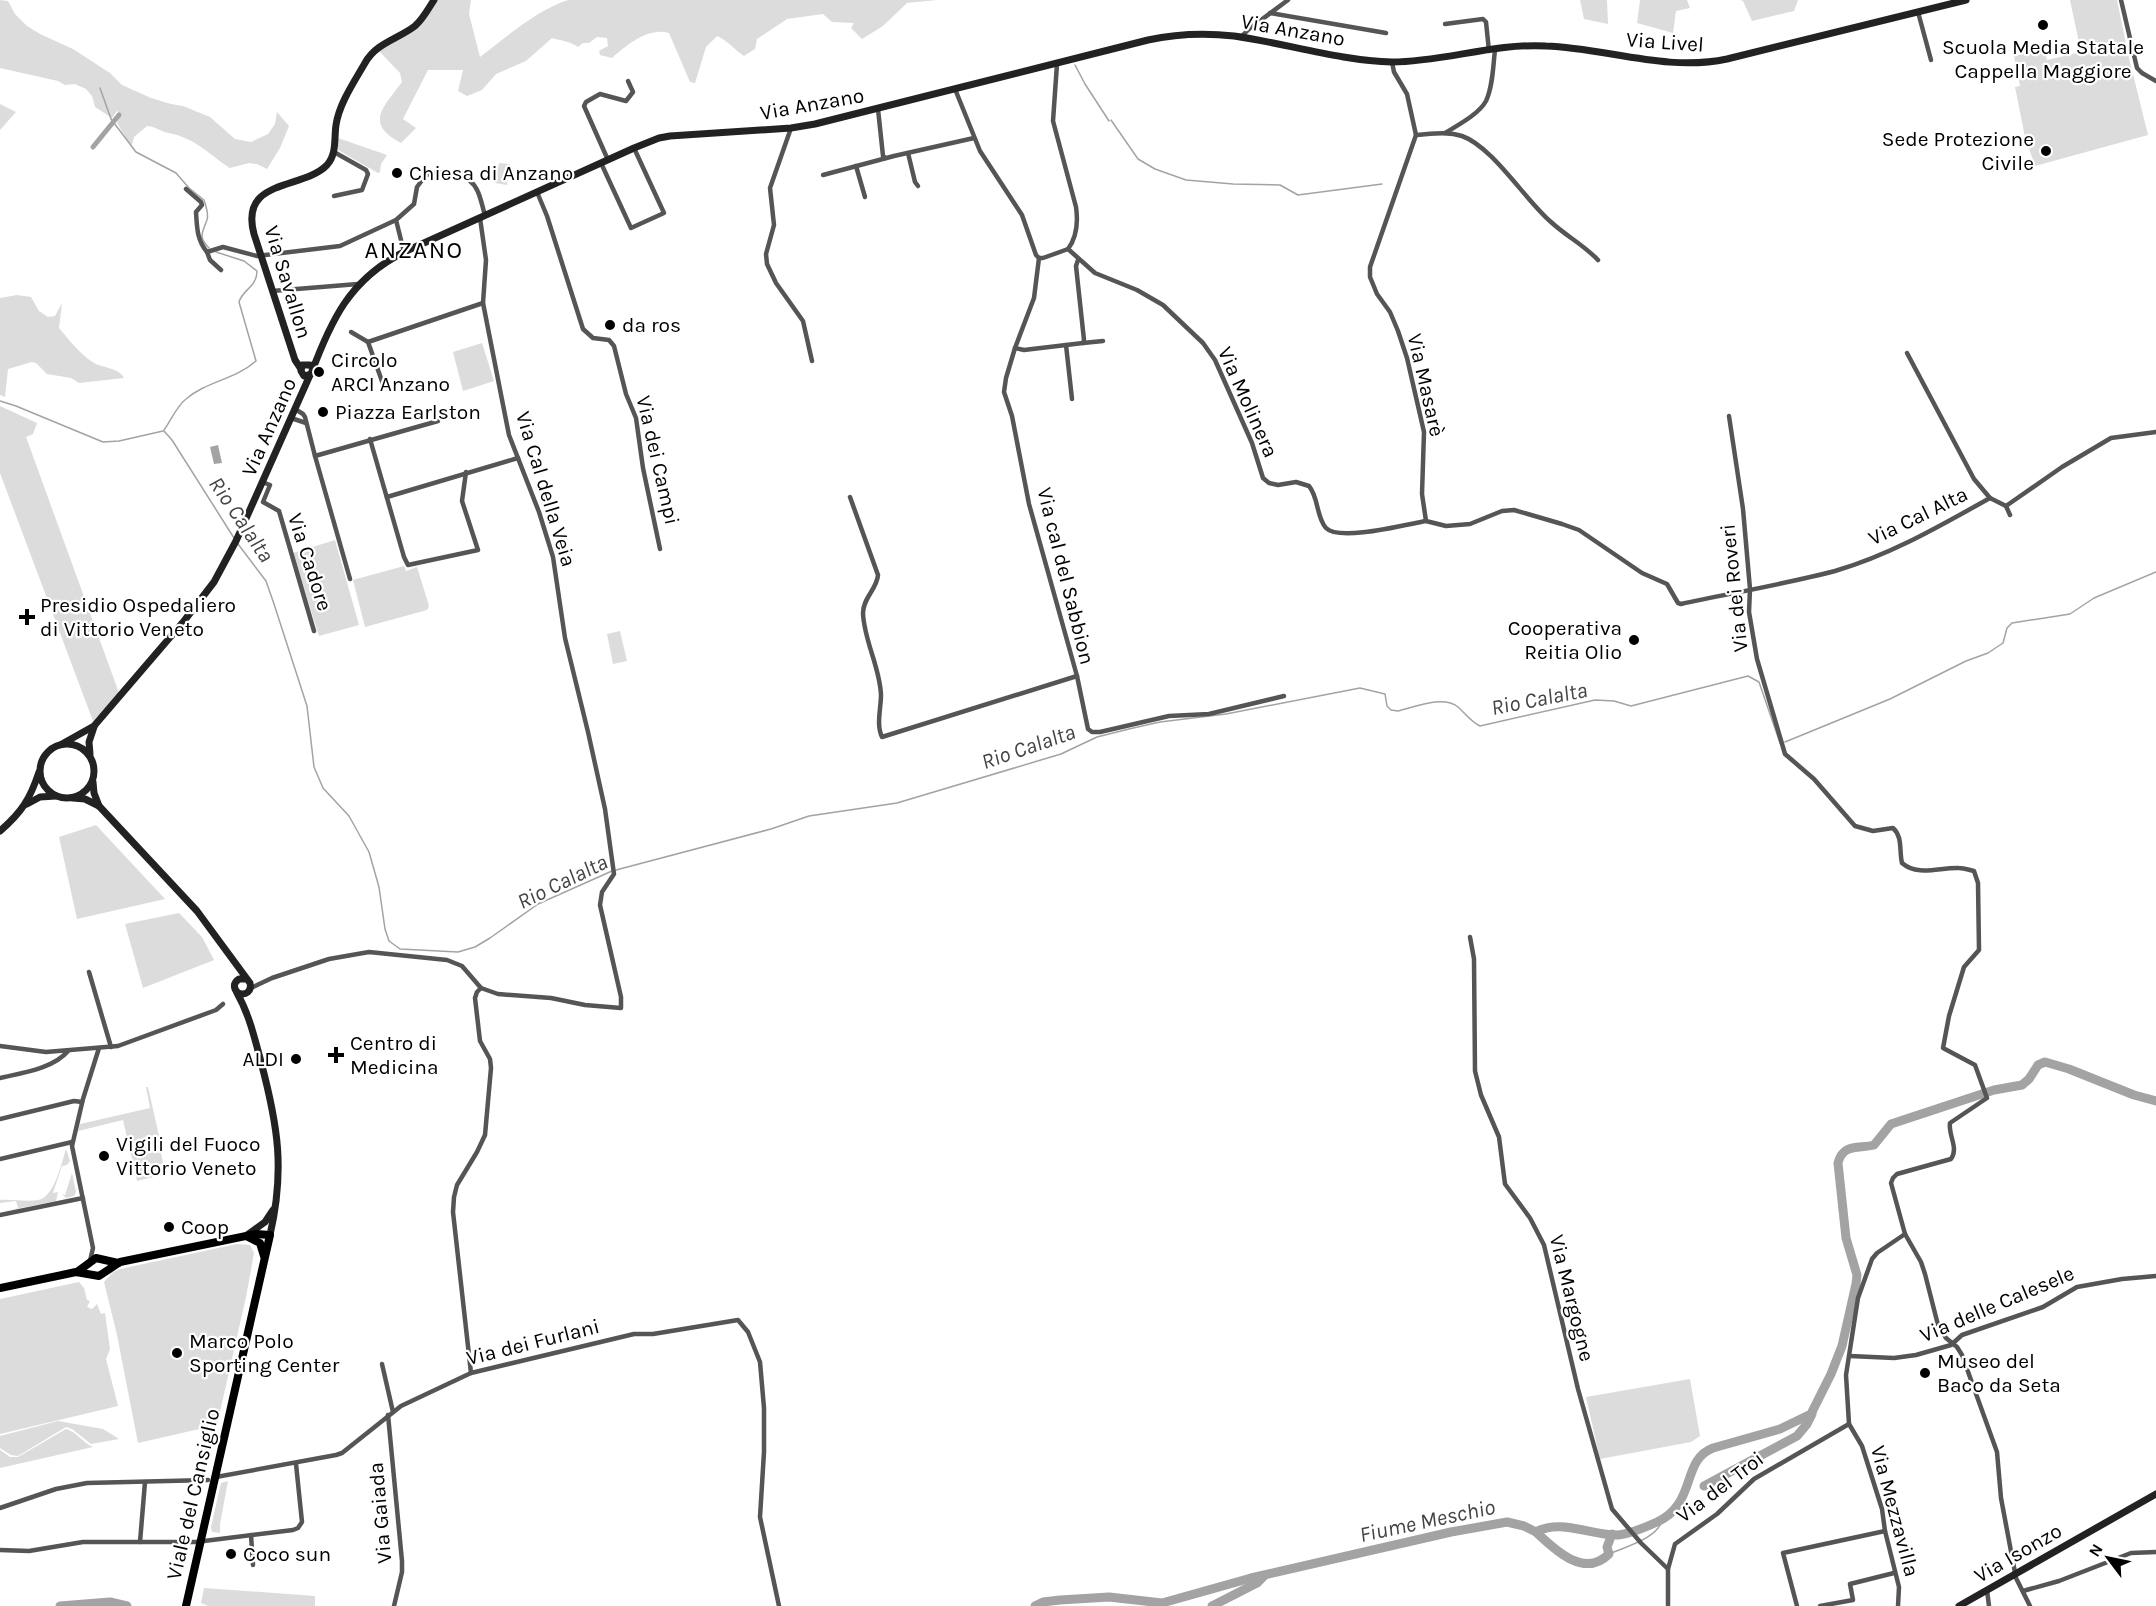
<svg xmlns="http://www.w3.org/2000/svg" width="2156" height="1606" font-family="Karla,sans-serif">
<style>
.green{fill:#dcdcdc}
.water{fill:#a3a3a3}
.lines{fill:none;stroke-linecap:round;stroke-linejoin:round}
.stream{stroke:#a3a3a3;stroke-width:1.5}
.canal{stroke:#a3a3a3;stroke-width:5}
.river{stroke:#a3a3a3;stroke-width:9}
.street{stroke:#555;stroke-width:4.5}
.secondary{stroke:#222;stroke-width:7}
.primary{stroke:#000;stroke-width:8}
.poi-dot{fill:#000;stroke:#fff;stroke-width:2}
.labels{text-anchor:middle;stroke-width:4.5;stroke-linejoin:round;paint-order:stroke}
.street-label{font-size:21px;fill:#000;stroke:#fff}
.poi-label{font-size:21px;fill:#000;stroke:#fff;text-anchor:start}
.water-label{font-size:22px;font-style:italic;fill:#444;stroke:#fff}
.quarter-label{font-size:24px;letter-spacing:1.5px;fill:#000;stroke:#fff}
</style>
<rect width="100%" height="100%" fill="#fff"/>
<g class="green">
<path d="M0,0L8,1L15,14L27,26L40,34L73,49L110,73L122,85L151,98L171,104L183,106L210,117L235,139L251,142L268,134L275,124L277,112L289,126L280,148L267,169L257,164L249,163L230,168C207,153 197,139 169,133C161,132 155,126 147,126L134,137L132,145L128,141L117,123L121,114L117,111L112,118L95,107L92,96L86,89L75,84L65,85L58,81L0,68Z"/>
<path d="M438,0H471L469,14L480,57C506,37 537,10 568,0H937L907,3L883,26L862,39L851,28L854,23L832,22L823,14L787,19L757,39L755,49L744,56C735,50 727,40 717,36L706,47L695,83L690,82L669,33C648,27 627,45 612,58L600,55L599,51L608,46L607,38L597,37L589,43H583L578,47C570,41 561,41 552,38L526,61L496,74L482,90L467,96L458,91L463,70H428L403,119L416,128L401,143C364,123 383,108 402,82L400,73L379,51L419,28Z"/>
<polygon points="1580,0 1607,0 1608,24 1584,19"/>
<polygon points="1640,0 1687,0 1690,8 1676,11 1673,33 1637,23"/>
<polygon points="1740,0 1798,0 1794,11 1752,21 1743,1"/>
<polygon points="2070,0 2117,0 2129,58 2148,135 2035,166 2025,137 2015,87 2020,86 2014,56 2044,49 2047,60 2081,52"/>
<polygon points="0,104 16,112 0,130"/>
<polygon points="338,138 387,155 381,164 380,172 378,173 338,150"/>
<polygon points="499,163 510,164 507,185 495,183"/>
<path d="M17,295L31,297L39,311L48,317L55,316L62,303L59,328C69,340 80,354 94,363C104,368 119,368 124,378L79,383L71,378L47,374L36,363L32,362L8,369L5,397L0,395V298Z"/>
<polygon points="482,343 494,381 463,391 453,352"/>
<polygon points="0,406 37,423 33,434 26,437 119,693 93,721 0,473"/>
<polygon points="335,540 359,625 319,636 293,553"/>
<polygon points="404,566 406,571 417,567 429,606 427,610 365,627 353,580"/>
<polygon points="620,631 627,661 613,664 607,634"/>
<polygon points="96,825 165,899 77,919 59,837"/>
<polygon points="179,913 202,937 214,960 143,988 125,924"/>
<polygon points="146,1087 148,1087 160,1140 159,1142 165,1174 137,1181 123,1120 78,1131 80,1124 150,1108"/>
<path d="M66,1149L70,1161L67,1165L62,1166L53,1193L58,1192L56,1201L0,1212L18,1208L16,1201L0,1203V1200C13,1199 26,1202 38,1200C54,1198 62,1162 66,1149Z"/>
<polygon points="72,1173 76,1192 74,1196 66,1198 62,1194 65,1195"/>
<polygon points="237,1244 250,1245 254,1253 246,1297 217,1425 138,1443 117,1335 104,1282 113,1272 120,1269"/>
<polygon points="79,1282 84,1288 87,1300 90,1301 87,1307 92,1309 97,1304 101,1314 105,1313 110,1349 106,1359 118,1406 0,1434 0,1299"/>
<polygon points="1690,1379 1700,1436 1691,1442 1600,1459 1586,1397"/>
<polygon points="58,1421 103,1429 119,1439 91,1444 72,1429 66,1427 18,1456 11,1455 0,1448 0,1436"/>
<path d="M66,1429C77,1432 83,1443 93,1447L0,1468V1450L10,1457H18Z"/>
<polygon points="228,1481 220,1524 220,1533 212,1532 211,1527 221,1483"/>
<polygon points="204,1588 315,1596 315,1606 208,1606 201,1603"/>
</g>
<polygon class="water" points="218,445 222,463 214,464 210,447"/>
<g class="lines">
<g class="stream">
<polyline points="1075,65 1085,84 1109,121"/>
<path d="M100,88L111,119L136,152L176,173L189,188L204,200C206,206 209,214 207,220C202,233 198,237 209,248"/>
<polyline points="1111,120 1138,159 1155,169 1186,180 1233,184 1280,185 1298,195 1382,184"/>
<polyline points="0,401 16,406 103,442 119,441 163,431"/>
<path d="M164,430C171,420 177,406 186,399C207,381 234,380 256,361L239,302C243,289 257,287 257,271L244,261L216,252"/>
<polyline points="164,431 172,440 234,538"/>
<polyline points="238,544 266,581 274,604 307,706 314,767 323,788 349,816 369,852 379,887 385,929 389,941 400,949 458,952 475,947 490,938 538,904 612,871"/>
<polyline points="1785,742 1890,699 1966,661 1988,653 2003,643 2007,628 2012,623 2070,614 2094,598 2156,572"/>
<path d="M616,870L771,829L809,816L897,803L1061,754L1097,737L1129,729L1160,722L1226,714L1360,688L1385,694L1387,706L1391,710L1398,711C1415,707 1443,695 1458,707C1466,714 1470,721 1480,726L1595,700L1614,701L1631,706L1748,676L1759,682L1780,743"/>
<path d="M1609,1554C1627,1546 1657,1539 1663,1519"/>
</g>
<polyline class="canal" points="93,147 119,115"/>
<g class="river">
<polyline points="1704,1486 1797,1436 1807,1424 1812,1414"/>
<path d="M1536,1532C1554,1549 1584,1579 1609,1554L1607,1547L1612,1534"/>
<polyline points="60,1606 110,1602 127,1606"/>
<path d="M1035,1606L1043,1602L1060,1600L1109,1597L1162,1603L1251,1578L1451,1532L1507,1522L1524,1526L1536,1532C1560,1518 1592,1536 1618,1535C1630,1534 1646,1527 1657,1522C1697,1504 1681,1460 1713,1448L1780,1429L1811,1414L1831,1374L1842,1346L1856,1284L1857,1275L1846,1238L1838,1163C1843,1143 1859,1149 1874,1145L1891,1124L1994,1090L2022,1085L2029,1079L2038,1065L2045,1062L2069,1069L2134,1095L2156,1101"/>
<polyline points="1212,1606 1257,1583 1264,1576"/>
</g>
<g class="street">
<polyline points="2121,0 2137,68 2142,73 2156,81"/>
<polyline points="1918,12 1931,60"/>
<polyline points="1270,13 1386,33"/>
<polyline points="1445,24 1483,19 1486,22 1489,51"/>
<polyline points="1241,37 1249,29 1288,0"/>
<path d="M1392,62L1394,72L1407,94L1416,135L1370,267V277L1377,294L1390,312L1398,331L1407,358L1424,432L1422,494L1426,521L1446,526L1470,524L1502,511L1514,510L1562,524L1579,530L1642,573L1667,584L1678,603L1681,604C1732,593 1785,584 1835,571C1890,555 1940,526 1990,498L2006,506L2062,467L2111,438L2156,432"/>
<path d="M955,89L980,151L1022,215L1036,255L1039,258H1043L1068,249C1077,237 1078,221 1076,207L1053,121L1057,64"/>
<polyline points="878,109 883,156 886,158"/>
<polyline points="791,128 770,188 774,225 766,254 767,264 776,283 803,321 812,361"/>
<path d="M1445,133C1458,125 1479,114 1486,101C1493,86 1493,66 1495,50"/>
<path d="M1416,135C1431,134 1447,131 1462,136C1493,147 1525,200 1551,222C1566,236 1584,245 1598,260"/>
<polyline points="908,153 915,182 918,186"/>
<polyline points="608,160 584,106 586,102 600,94 626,101 633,92 628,81"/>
<polyline points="601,163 631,228 664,213 634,148"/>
<polyline points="856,166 865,197"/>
<polyline points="823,175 894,156 974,138"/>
<path d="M186,189L201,202L202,205L196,212C197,228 197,240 207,252L223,247L257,256L340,246L396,220"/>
<polyline points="537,192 547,216 583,329 593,338 609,340 614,346 626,394 636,418 643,468 660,549"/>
<polyline points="334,196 362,190 368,174 366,170 334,152"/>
<path d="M1068,249L1095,273L1137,290L1163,305L1203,343L1215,360L1252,443L1263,478L1269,483L1278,485L1296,482L1309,486C1319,498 1316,517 1326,528C1339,542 1408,524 1426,521"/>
<polyline points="207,252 210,260 221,270"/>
<path d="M404,252L396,220L414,204L417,187L426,175C444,170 470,172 478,192C481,199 483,208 485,216"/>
<polyline points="272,291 358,284"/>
<polyline points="351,332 368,342"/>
<polyline points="1083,343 1103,341"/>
<polyline points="1066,345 1072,399"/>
<polyline points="1015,348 1024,350 1083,343 1084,340 1076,266 1078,260"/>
<polyline points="1907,353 1974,479 1990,498"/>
<polyline points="383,384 368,342 483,303"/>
<polyline points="295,409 303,414 305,417 315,456 438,421"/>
<path d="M1729,416L1743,509L1750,589L1749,612L1757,659L1785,754L1814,779L1855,826L1873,831L1893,828C1903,837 1899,851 1902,863C1918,877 1940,867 1959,868C1964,868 1969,870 1974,871L1978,883L1979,950L1964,967L1949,1016L1943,1048L1975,1065L1987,1098L1950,1123C1948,1135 1959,1148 1951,1159L1897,1174L1893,1178L1891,1183L1905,1234L1921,1262L1925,1274L1938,1325L1946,1338L1957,1347L1962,1355L1997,1452L2001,1498L2016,1578L2030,1606"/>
<polyline points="291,418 306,423"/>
<polyline points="370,439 404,557 408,565 478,550 462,501 466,472"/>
<polyline points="315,456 350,579"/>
<polyline points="262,482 270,485 263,502 279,511 314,631"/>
<polyline points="387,497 518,458"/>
<path d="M850,497L878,575C877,589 863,598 863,613C864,641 880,667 881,695C881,708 876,725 882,737L1077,676L1029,504L1012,416L1004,392L1006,378L1015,348L1034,298L1039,258"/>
<polyline points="2006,506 2010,515"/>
<polyline points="1077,676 1088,729 1092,732 1100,732 1169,716 1209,714 1284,696"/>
<polyline points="1470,937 1474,959 1475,1071 1481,1095 1499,1137 1505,1184 1530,1218 1544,1245 1578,1389 1612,1509 1641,1543 1668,1569 1668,1606"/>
<polyline points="89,972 111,1047"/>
<polyline points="251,988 272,978 329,959 369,952 447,960 462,966 481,988 498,994 551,998 585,1005 621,1008 621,997 600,905 602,892 614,874 605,809 588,732 565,638 553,557 539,512 509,435 506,420 483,303 486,260 480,218"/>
<polyline points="0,1046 46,1052 118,1046 216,1010 223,1004"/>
<path d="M0,1078C21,1073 53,1069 68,1051"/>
<polyline points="0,1119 74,1101 82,1102"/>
<polyline points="0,1159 72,1142"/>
<polyline points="0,1215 83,1198"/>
<polyline points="90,1261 93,1248 72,1146 83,1099 99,1048"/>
<polyline points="1850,1356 1894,1358 1916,1355 1951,1345 1962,1335 2043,1307 2077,1287 2122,1279 2156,1276"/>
<polyline points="382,1364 393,1412"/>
<polyline points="471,1373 453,1212 454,1197 457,1185 477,1152 485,1135 491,1068 490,1059 480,1041 475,998 477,992 481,988"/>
<polyline points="388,1415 402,1561 402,1572 394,1606"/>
<polyline points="216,1477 336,1455 342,1453 401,1406 471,1373 634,1334 653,1334 738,1320 748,1332 760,1362 764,1408 764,1452 760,1517 779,1606"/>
<polyline points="0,1508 56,1489 87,1483 208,1480"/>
<polyline points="251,1535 253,1565"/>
<polyline points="140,1542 145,1482"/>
<polyline points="0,1550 29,1551 83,1542 196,1542 293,1530 298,1528 302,1522 296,1464"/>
<polyline points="1668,1569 1675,1544 1717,1514 1754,1479 1849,1424"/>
<polyline points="1987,1590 1989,1606"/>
<polyline points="2023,1591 2059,1581 2131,1553 2156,1552"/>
<polyline points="1797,1606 1783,1553 1885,1531"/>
<polyline points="1820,1606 1853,1600 1850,1584 1894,1573"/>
<polyline points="1898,1606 1899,1587 1885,1531 1882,1509 1862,1446 1849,1424 1846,1375 1858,1298 1872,1259 1877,1253 1905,1234"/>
</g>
<g class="secondary">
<path d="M301,369L295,360L254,234C239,178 303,190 327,165C337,154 334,138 336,125C339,104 354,82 365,63C376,43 398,39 415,26C423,19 428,9 434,0"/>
<path d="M313,369L310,365H302L301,371L304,376L311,374C331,320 350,279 404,252L634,148L659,138L670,136L791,128L815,124L1148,40C1176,34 1205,33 1234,36C1284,43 1342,61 1392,62C1443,62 1494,43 1546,46C1606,48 1666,72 1727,59L1966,0"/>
<circle cx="67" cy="771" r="27"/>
<polyline points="62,744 94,726 184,621 214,582 236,541 310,375"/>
<polyline points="90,754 89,742 94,727"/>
<polyline points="93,782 94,793 99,806"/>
<path d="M73,798L85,799L99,806L197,911L250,983C252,991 246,996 238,993C233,988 233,983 239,979H246"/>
<polyline points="27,804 40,797 56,796"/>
<path d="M0,831C22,812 30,799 39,772"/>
<path d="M237,993C249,1014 255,1039 261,1062C278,1126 285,1170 270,1235"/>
<polyline points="247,1235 265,1222 273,1210"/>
<polyline points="1959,1606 2156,1494"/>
</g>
<g class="primary">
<polyline points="248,1237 260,1243 264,1256"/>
<polyline points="77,1272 96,1258 118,1263"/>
<polyline points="0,1288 76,1272 99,1276 120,1262 256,1234 270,1235 186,1606"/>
</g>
</g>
<g class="poi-dot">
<circle cx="2043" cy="25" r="6"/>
<circle cx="2046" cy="151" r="6"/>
<circle cx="397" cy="173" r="6"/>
<circle cx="610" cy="325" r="6"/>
<circle cx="319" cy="372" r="6"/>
<circle cx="323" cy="412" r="6"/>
<path d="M24 608h6v6h6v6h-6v6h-6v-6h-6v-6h6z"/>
<circle cx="1634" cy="640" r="6"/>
<path d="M333 1046h6v6h6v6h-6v6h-6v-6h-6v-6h6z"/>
<circle cx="296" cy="1059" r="6"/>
<circle cx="104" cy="1156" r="6"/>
<circle cx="169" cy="1227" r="6"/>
<circle cx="177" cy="1353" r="6"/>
<circle cx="1925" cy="1373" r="6"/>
<circle cx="231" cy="1554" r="6"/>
</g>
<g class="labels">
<g class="street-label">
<text transform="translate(1293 30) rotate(10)" y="7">Via Anzano</text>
<text transform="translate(1665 42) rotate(4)" y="7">Via Livel</text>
<text transform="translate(812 104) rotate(-10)" y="7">Via Anzano</text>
<text transform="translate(288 282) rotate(73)" y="7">Via Savallon</text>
<text transform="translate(1426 385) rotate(77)" y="7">Via Masarè</text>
<text transform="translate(1248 402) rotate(66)" y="7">Via Molinera</text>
<text transform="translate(269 427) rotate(-66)" y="7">Via Anzano</text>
<text transform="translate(658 460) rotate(77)" y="7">Via dei Campi</text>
<text transform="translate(546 489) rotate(73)" y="7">Via Cal della Veia</text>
<text transform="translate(1918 516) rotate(-26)" y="7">Via Cal Alta</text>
<text transform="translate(310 562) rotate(72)" y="7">Via Cadore</text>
<text transform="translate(1066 576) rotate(76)" y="7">Via cal del Sabbion</text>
<text transform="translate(1734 588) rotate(-96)" y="7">Via dei Roveri</text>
<text transform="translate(1572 1298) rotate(76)" y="7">Via Margogne</text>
<text transform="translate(1997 1304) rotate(-23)" y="7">Via delle Calesele</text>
<text transform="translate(533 1342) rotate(-14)" y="7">Via dei Furlani</text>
<text transform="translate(1720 1487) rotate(-37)" y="7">Via del Troi</text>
<text transform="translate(193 1494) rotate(-77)" y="7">Viale del Cansiglio</text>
<text transform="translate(1895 1511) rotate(75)" y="7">Via Mezzavilla</text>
<text transform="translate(380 1513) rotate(-95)" y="7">Via Gaiada</text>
<text transform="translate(2018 1553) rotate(-30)" y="7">Via Isonzo</text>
</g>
<g class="poi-label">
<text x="2043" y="54" text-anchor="middle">Scuola Media Statale<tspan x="2043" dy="24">Cappella Maggiore</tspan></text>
<text x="2034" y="146" text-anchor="end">Sede Protezione<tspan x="2034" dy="24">Civile</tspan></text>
<text x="409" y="180">Chiesa di Anzano</text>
<text x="622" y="332">da ros</text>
<text x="331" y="367">Circolo<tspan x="331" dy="24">ARCI Anzano</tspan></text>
<text x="335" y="419">Piazza Earlston</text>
<text x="40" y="612">Presidio Ospedaliero<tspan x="40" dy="24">di Vittorio Veneto</tspan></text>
<text x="1622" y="635" text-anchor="end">Cooperativa<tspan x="1622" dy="24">Reitia Olio</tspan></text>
<text x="350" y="1050">Centro di<tspan x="350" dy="24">Medicina</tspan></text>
<text x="284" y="1066" text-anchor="end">ALDI</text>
<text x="116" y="1151">Vigili del Fuoco<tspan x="116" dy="24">Vittorio Veneto</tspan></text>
<text x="181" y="1234">Coop</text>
<text x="189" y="1348">Marco Polo<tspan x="189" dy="24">Sporting Center</tspan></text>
<text x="1937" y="1368">Museo del<tspan x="1937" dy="24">Baco da Seta</tspan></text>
<text x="243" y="1561">Coco sun</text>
</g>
<g class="water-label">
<text transform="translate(242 519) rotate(56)" y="8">Rio Calalta</text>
<text transform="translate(1539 698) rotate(-11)" y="8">Rio Calalta</text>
<text transform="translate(1028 746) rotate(-19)" y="8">Rio Calalta</text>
<text transform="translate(562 881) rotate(-26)" y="8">Rio Calalta</text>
<text transform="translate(1427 1520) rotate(-12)" y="8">Fiume Meschio</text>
</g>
<g class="quarter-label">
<text x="414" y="258">ANZANO</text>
</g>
</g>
<g transform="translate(2108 1558) rotate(302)" stroke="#ffffff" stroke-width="4.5" paint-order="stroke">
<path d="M0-4.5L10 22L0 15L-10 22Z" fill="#000000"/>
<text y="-9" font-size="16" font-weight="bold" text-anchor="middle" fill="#000000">N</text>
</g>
</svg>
